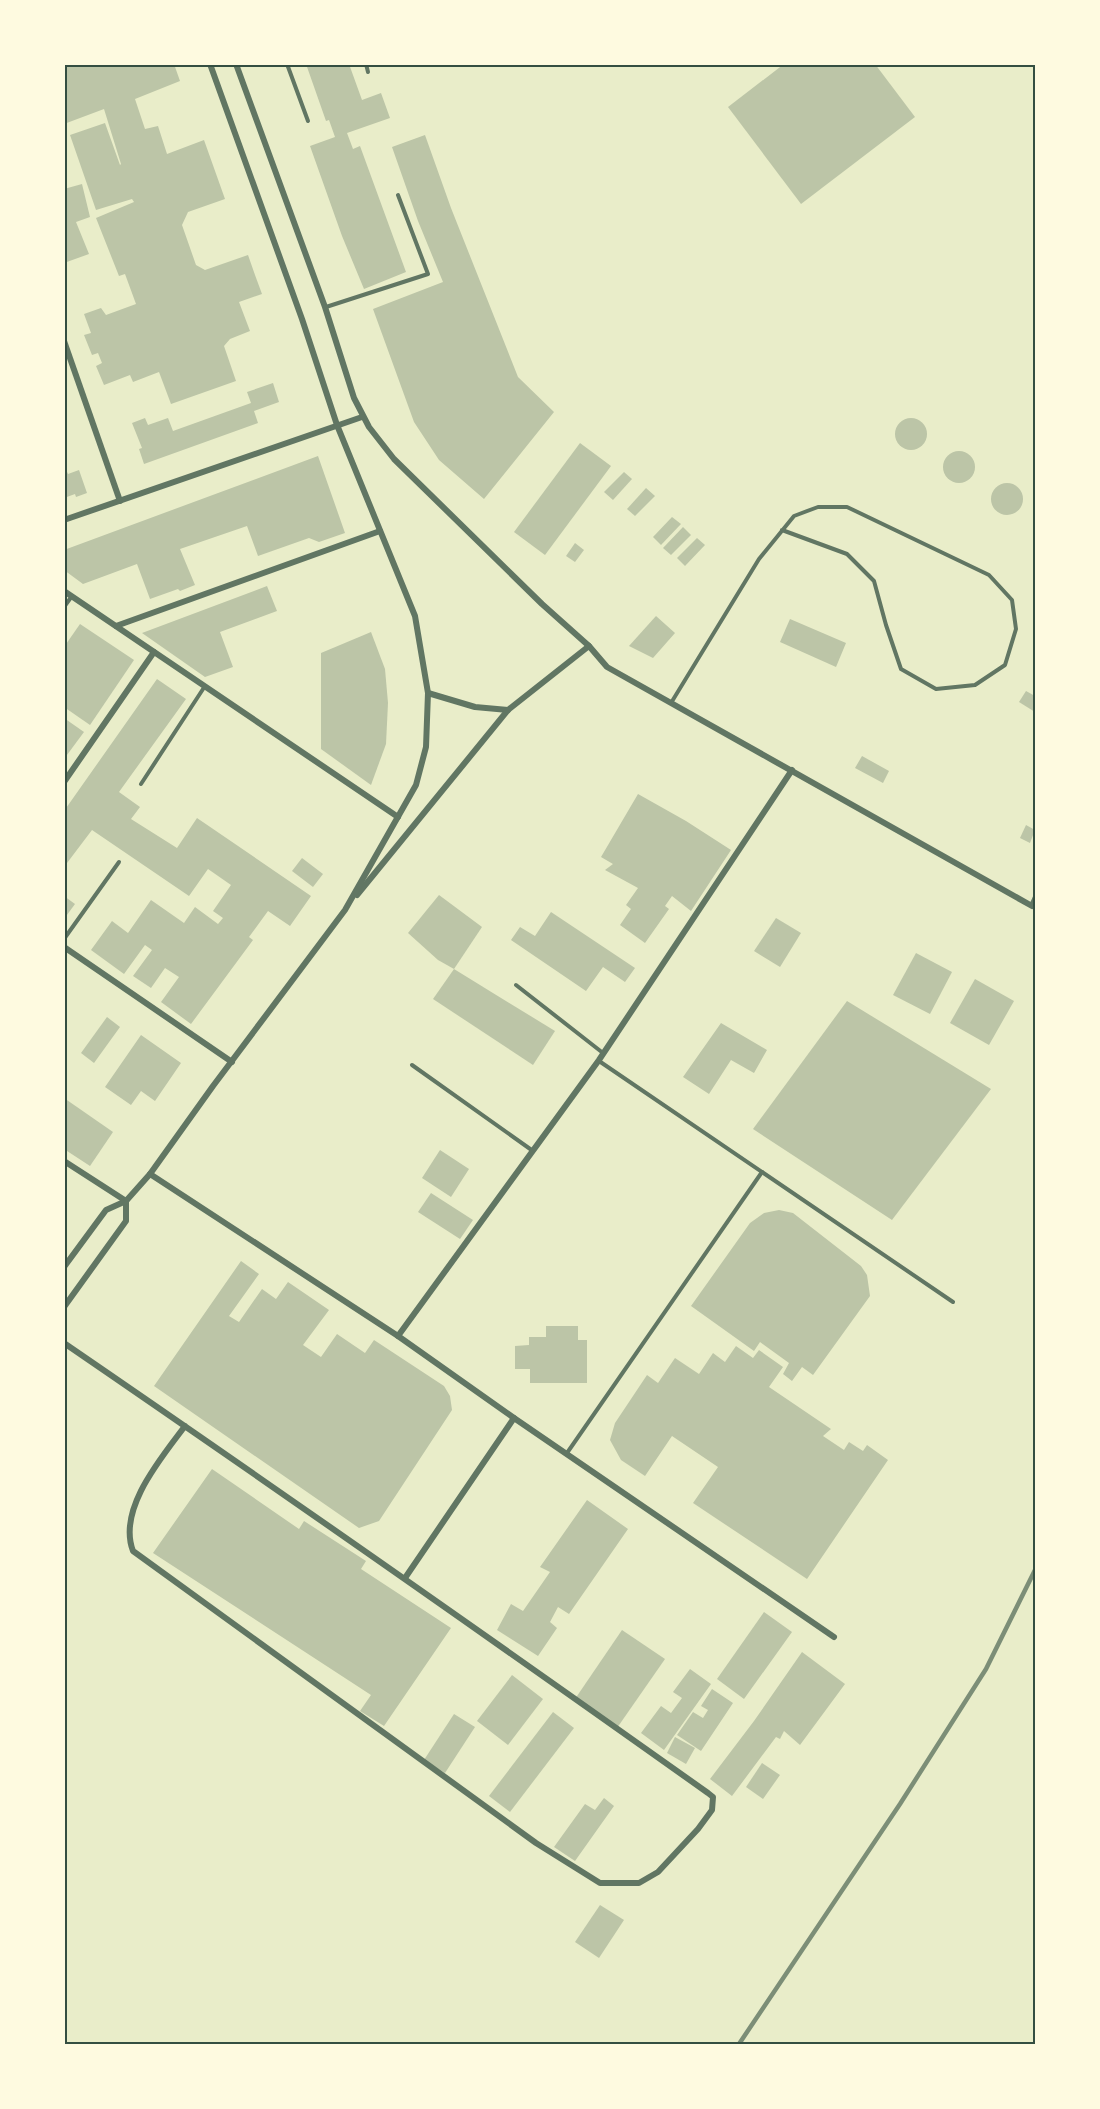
<svg xmlns="http://www.w3.org/2000/svg" width="1100" height="2109" font-family="'Fira Sans Condensed',sans-serif">
<style>
.building{fill:#bcc5a7}
.lines{fill:none;stroke-linecap:round;stroke-linejoin:round}
.service{stroke:#617663;stroke-width:4}
.minor{stroke:#617663;stroke-width:6}
.rail{stroke:#7c8e77;stroke-width:4.5}
.neatline{fill:none;stroke:#344e41;stroke-width:2}
</style>
<rect width="100%" height="100%" fill="#e9edc9"/>
<g class="building">
<polygon points="64,64 174,64 180,81 135,99 145,129 158,126 167,154 204,140 225,199 188,212 182,225 196,265 205,270 248,255 255,275 262,294 239,302 250,331 230,339 224,346 236,381 171,404 159,372 133,382 130,375 104,385 96,366 102,363 98,353 92,355 84,335 91,333 84,314 101,308 106,315 136,304 125,274 119,276 96,218 134,202 132,199 96,210 70,135 105,123 120,165 121,164 104,109 64,124"/>
<polygon points="306,64 349,64 362,100 381,93 390,118 347,133 353,149 360,146 406,272 364,289 342,236 310,146 335,137 329,120 326,121"/>
<polygon points="784,64 875,64 915,117 801,204 728,107"/>
<polygon points="425,135 451,208 518,377 554,412 484,499 439,460 414,422 373,309 443,282 418,221 392,147"/>
<polygon points="82,184 90,217 76,222 89,254 64,263 64,189"/>
<polygon points="273,383 279,402 254,411 258,423 144,464 139,449 142,448 132,423 145,418 148,425 168,418 173,431 251,403 247,392"/>
<circle cx="911" cy="434" r="16"/>
<polygon points="580,443 611,466 545,555 514,532"/>
<circle cx="959" cy="467" r="16"/>
<polygon points="318,456 345,533 319,542 309,538 258,556 247,526 180,549 195,585 180,591 178,589 150,599 137,564 83,584 64,570 64,550"/>
<polygon points="64,465 68,474 79,470 87,493 76,497 75,494 64,498"/>
<polygon points="624,472 632,479 613,500 604,492"/>
<circle cx="1007" cy="499" r="16"/>
<polygon points="646,488 655,496 635,516 627,509"/>
<polygon points="672,517 681,524 661,545 653,537"/>
<polygon points="683,527 691,535 671,555 663,548"/>
<polygon points="697,538 705,545 685,566 677,558"/>
<polygon points="575,543 584,550 575,562 566,556"/>
<polygon points="267,586 277,611 220,632 233,667 205,677 142,633"/>
<polygon points="656,616 675,633 653,658 629,646"/>
<polygon points="790,619 846,643 836,667 780,642"/>
<polygon points="80,624 134,660 90,725 64,707 64,647"/>
<polygon points="371,632 385,669 388,703 386,744 371,785 321,749 321,653"/>
<polygon points="157,679 186,699 119,792 140,807 131,819 177,848 197,818 311,896 290,926 268,911 249,937 253,940 191,1024 161,1002 179,977 165,968 151,988 133,976 152,950 145,945 124,974 91,950 112,921 128,933 151,900 184,923 195,907 218,924 223,918 213,911 231,885 208,869 189,896 92,830 64,867 64,811"/>
<polygon points="1026,691 1035,696 1035,712 1019,702"/>
<polygon points="64,718 84,732 64,759"/>
<polygon points="862,756 889,771 883,783 855,768"/>
<polygon points="638,794 686,821 731,850 691,911 672,896 665,906 669,909 645,943 620,925 631,909 626,905 638,888 605,870 613,864 601,857"/>
<polygon points="1026,825 1035,830 1030,843 1020,838"/>
<polygon points="302,858 323,874 313,887 292,871"/>
<polygon points="439,895 482,927 454,969 438,960 408,933"/>
<polygon points="64,896 75,904 64,919"/>
<polygon points="551,912 635,968 625,982 603,967 586,991 511,940 520,927 535,936"/>
<polygon points="776,918 801,933 780,967 754,951"/>
<polygon points="916,953 952,972 930,1014 893,995"/>
<polygon points="454,969 555,1031 533,1065 433,999"/>
<polygon points="975,979 1014,1001 989,1045 950,1023"/>
<polygon points="847,1001 991,1089 892,1220 753,1129"/>
<polygon points="107,1017 120,1027 94,1063 81,1053"/>
<polygon points="721,1023 767,1050 754,1073 731,1060 709,1094 683,1077"/>
<polygon points="141,1035 181,1063 155,1101 141,1091 131,1105 105,1087"/>
<polygon points="64,1098 113,1132 90,1166 64,1149"/>
<polygon points="440,1150 469,1169 451,1197 422,1178"/>
<polygon points="431,1193 473,1220 460,1239 418,1212"/>
<polygon points="779,1210 793,1213 861,1266 867,1275 870,1296 813,1375 802,1367 792,1381 783,1374 789,1363 760,1342 754,1351 691,1306 750,1223 764,1213"/>
<polygon points="241,1261 259,1274 229,1316 239,1322 262,1289 276,1299 288,1282 329,1310 303,1345 321,1357 337,1334 365,1353 374,1340 444,1386 450,1396 452,1410 379,1521 359,1528 154,1386"/>
<polygon points="546,1326 578,1326 578,1340 587,1340 587,1383 530,1383 530,1369 515,1369 515,1346 529,1345 529,1337 546,1337"/>
<polygon points="736,1346 753,1358 759,1350 783,1367 769,1387 831,1429 823,1436 844,1450 849,1442 863,1451 867,1445 888,1460 807,1579 693,1503 718,1467 672,1436 645,1476 621,1460 610,1440 615,1423 647,1375 658,1383 675,1358 699,1374 713,1353 725,1362"/>
<polygon points="212,1469 299,1529 304,1521 366,1561 361,1569 451,1628 384,1726 360,1711 371,1695 153,1553"/>
<polygon points="587,1500 628,1529 569,1614 558,1607 550,1622 557,1628 538,1656 497,1630 511,1604 523,1611 550,1572 540,1567"/>
<polygon points="764,1612 792,1632 744,1699 717,1679"/>
<polygon points="622,1630 665,1659 617,1728 575,1699"/>
<polygon points="802,1652 845,1684 800,1745 784,1731 780,1739 776,1737 732,1796 710,1779 754,1721"/>
<polygon points="690,1669 711,1684 664,1750 641,1733 661,1706 671,1713 682,1698 673,1692"/>
<polygon points="512,1675 543,1699 508,1745 477,1721"/>
<polygon points="712,1689 733,1703 701,1751 677,1735 693,1712 703,1718 708,1710 701,1706"/>
<polygon points="553,1712 574,1728 510,1812 489,1796"/>
<polygon points="454,1714 475,1727 445,1773 424,1760"/>
<polygon points="675,1737 695,1748 686,1764 667,1753"/>
<polygon points="762,1763 780,1775 763,1799 746,1787"/>
<polygon points="604,1798 614,1806 575,1861 554,1847 585,1804 595,1810"/>
<polygon points="600,1905 624,1920 599,1958 575,1942"/>
</g>
<g class="lines">
<g class="service">
<polyline points="287,64 308,121"/>
<polyline points="366,64 368,72"/>
<polyline points="326,307 428,274 398,195"/>
<polyline points="64,607 72,596"/>
<polyline points="671,703 759,559 794,516 818,507 847,507 989,575 1012,600 1016,629 1005,665 975,685 936,689 901,669 886,625 874,581 847,554 782,530"/>
<polyline points="141,784 205,686"/>
<polyline points="64,939 119,862"/>
<polyline points="516,985 603,1053"/>
<polyline points="599,1061 953,1302"/>
<polyline points="412,1065 533,1151"/>
<polyline points="567,1453 762,1172"/>
</g>
<g class="minor">
<polyline points="236,64 325,307 354,398 369,427 394,459 542,604 589,646 607,667 1032,906 1036,897"/>
<polyline points="64,341 120,501"/>
<polyline points="64,520 362,417"/>
<polyline points="64,591 398,817"/>
<polyline points="116,626 380,531"/>
<polyline points="428,693 475,707 508,710"/>
<polyline points="64,782 154,652"/>
<polyline points="357,895 508,710 589,646"/>
<polyline points="64,947 232,1062"/>
<polyline points="64,1161 126,1201"/>
<polyline points="150,1174 398,1336 514,1418 834,1637"/>
<polyline points="64,1267 106,1210 126,1201"/>
<polyline points="64,1307 126,1221 126,1201 150,1174 213,1086 345,910 416,785 426,747 428,693 415,616 337,425 302,319 210,64"/>
<polyline points="398,1336 599,1060 792,770"/>
<path d="M64,1343C280,1491 494,1641 708,1793L713,1797L712,1810L698,1829L658,1872L639,1883H600L536,1843L133,1551C117,1509 162,1457 185,1426"/>
<polyline points="405,1578 514,1418"/>
</g>
<polyline class="rail" points="739,2044 900,1804 986,1669 1036,1568"/>
</g>
<rect width="1100" height="2109" fill="none" stroke="#fefae0" stroke-width="132"/>
<rect x="66" y="66" width="968" height="1977" class="neatline"/>
</svg>
